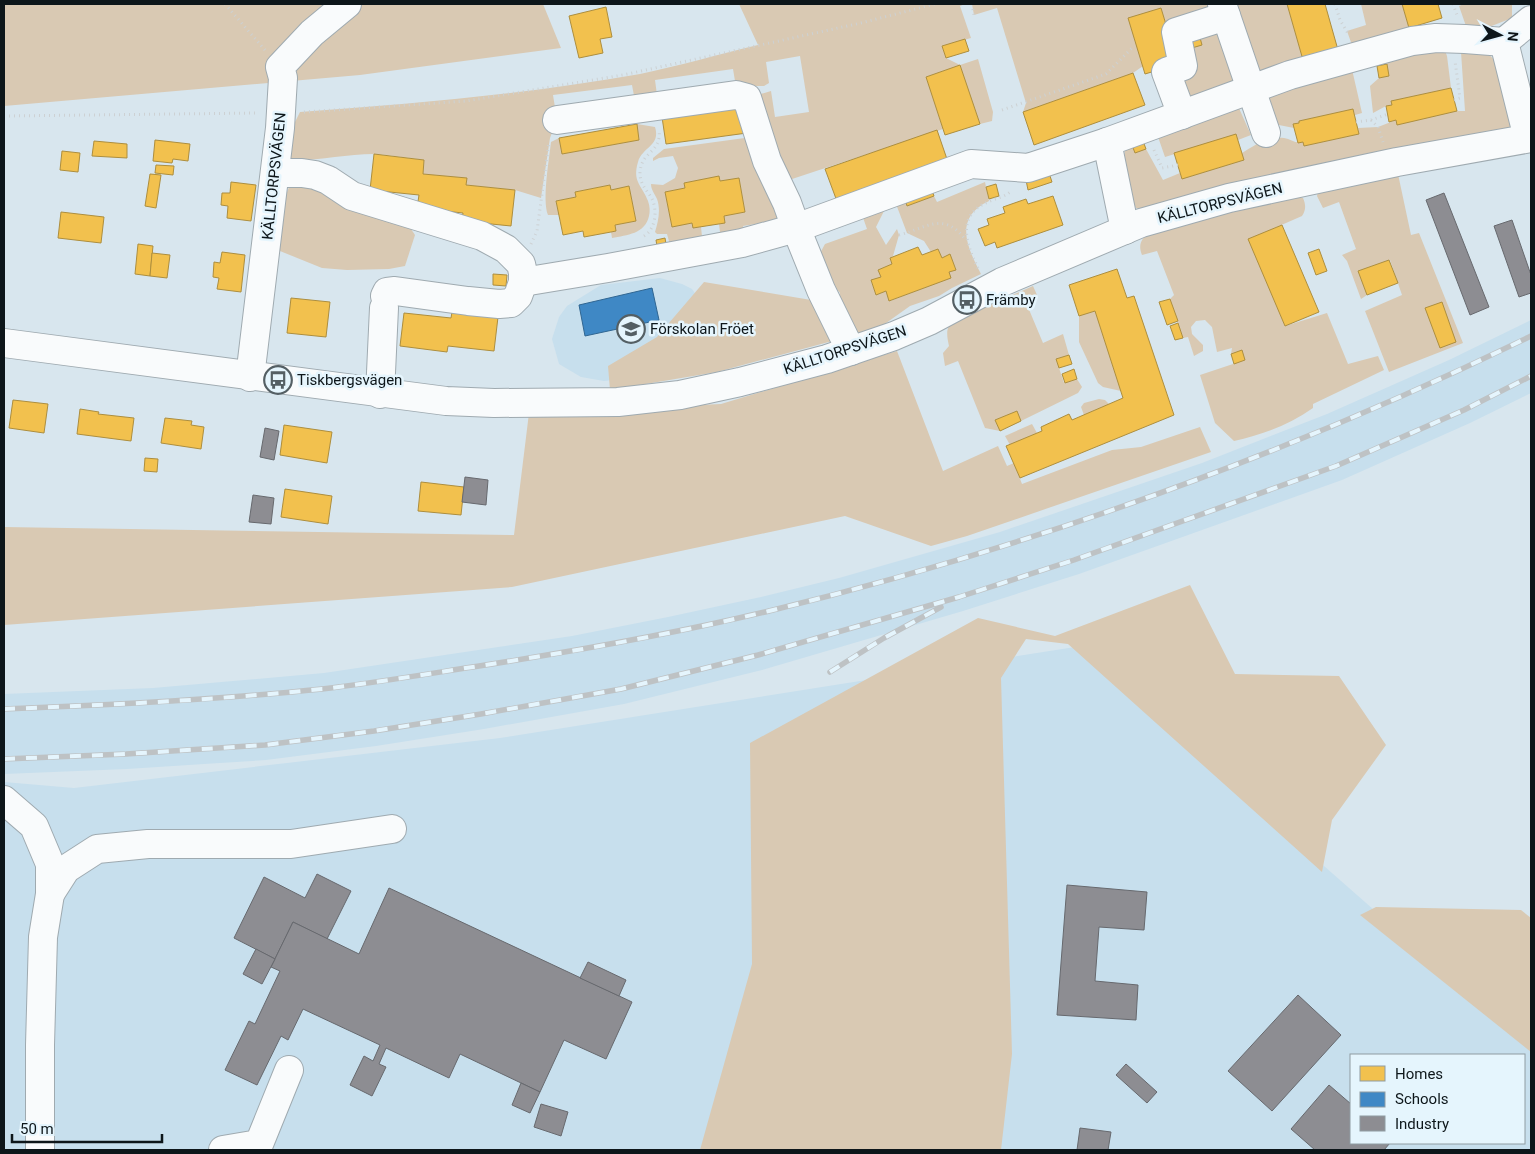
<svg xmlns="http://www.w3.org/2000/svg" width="1535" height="1154" font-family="Roboto,sans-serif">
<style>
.built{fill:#c7dfed;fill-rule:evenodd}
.green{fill:#d9c9b3}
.homes{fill:#f2c14e;stroke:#ad8e3e}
.schools{fill:#3f88c5;stroke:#306692}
.industry{fill:#8d8d92;stroke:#67696e}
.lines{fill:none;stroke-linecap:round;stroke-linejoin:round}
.minor-casing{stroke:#9faab0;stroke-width:30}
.path{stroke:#cdd1d3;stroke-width:3;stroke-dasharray:1 4;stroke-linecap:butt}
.minor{stroke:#f9fbfc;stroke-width:28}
.rail-casing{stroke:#bec2c4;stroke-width:5.5}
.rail{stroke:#e5f5fd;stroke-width:4;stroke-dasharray:11;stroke-linecap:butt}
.labels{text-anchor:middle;stroke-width:5;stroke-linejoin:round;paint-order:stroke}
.street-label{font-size:15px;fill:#0d161a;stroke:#e5f5fd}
.poi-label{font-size:15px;fill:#0d161a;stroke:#e5f5fd;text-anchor:start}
</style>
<rect width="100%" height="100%" fill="#d8e6ee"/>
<g class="built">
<polygon points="660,278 682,284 692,289 701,302 649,376 604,381 581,377 559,364 552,339 559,317 567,306 601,285"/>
<polygon points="1531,320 1531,393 1470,423 1342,480 1079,574 963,611 762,670 624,704 484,729 376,746 266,760 127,769 4,774 4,694 153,688 324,673 572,636 668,617 761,597 839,578 1000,532 1202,463 1327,414 1449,360"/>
<path d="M1075,647L1531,1048V1150H4V782L74,788L500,738ZM1351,1055H1524V1143H1351Z"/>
</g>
<g class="green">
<polygon points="4,4 543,4 561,48 360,75 4,106"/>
<path d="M739,4H965L960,6L971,38L942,46L946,58L960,65L978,59L993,112L992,121L980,124L960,65L926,77L943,129L777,184L747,98L771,91L775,117L809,112L800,56L766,62L769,83L764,86H740L735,81L733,69L655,80L657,95L635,101L632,85L553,95L557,120L550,138L541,198L515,190L466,185V178L423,174L424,160C408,158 391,155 374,154C346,154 318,161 290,160L292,128L300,112C413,104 527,94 640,74C679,66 719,54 758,45Z"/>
<polygon points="972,4 1218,4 1168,30 1161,8 1129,18 1143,66 1133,73 1023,112 1026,103 997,8 974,15"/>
<polygon points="1234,4 1287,4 1303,60 1252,77"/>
<polygon points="1361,4 1402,4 1409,28 1353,48 1347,31 1366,25"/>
<polygon points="1464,4 1512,4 1512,18 1484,29 1467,29 1459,6"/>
<polygon points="1224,27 1243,80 1186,105 1173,72 1185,50 1199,34"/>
<polygon points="1444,48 1447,56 1451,88 1392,101 1392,105 1386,106 1373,113 1370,86 1379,78 1389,76 1386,58"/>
<path d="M1461,52C1468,52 1477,50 1484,52C1499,56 1512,98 1519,112L1511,129L1384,153L1342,159L1231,184L1146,210L1136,208C1124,191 1122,170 1125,149L1132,145L1135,153L1146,149L1163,180L1180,173L1182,179L1244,160L1242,153C1255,145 1267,136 1284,138C1291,139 1295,144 1303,142L1304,146L1359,134L1358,128L1378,127L1396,120L1397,124L1457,111H1465Z"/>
<polygon points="1351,65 1362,113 1355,115 1353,109 1299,121 1299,123 1294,128 1269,123 1260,96"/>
<polygon points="1238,106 1251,135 1238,140 1236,135 1165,157 1157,134"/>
<path d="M637,124L655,127C661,146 642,147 638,162C632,182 642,185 648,201C650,206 650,212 649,216C645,234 627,235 612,238L611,232L616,231L615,225L636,221L629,186L611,190L610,185L575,192L576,197L556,201L559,215H548C542,200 549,160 551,142L559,138L562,154L639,140Z"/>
<path d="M752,137L771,187L779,223L767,222L743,226L745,237L721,240L719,224L725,222L724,216L745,212L739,178L720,181L719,177L684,183L685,188L665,192L672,226L692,223L694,228L701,227L703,246L672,252L667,234H657L655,232C658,222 661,210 657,199C655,194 651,190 651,184L663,185L675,178L678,168L673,156L659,158L653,161V158L664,149Z"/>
<polygon points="1398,174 1411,235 1419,233 1463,343 1389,372 1365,311 1402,295 1390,260 1358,271 1367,295 1361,299 1347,261 1342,255 1356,249 1339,202 1323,208 1317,196 1318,192"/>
<polygon points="300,180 407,223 415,235 405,266 389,269 347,270 322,268 275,249 284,199 290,185"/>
<path d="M985,182L989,201C953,218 967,247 981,274L952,288L939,296L910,306L865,338L856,337L836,310L840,293L828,279L819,255L825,244L867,229L860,209H885L876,227L886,245L897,229L899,235L893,256L890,258L892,264L878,270L881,277L871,281L876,295L886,291L890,301L950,278L949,272L956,269L950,255L942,258L938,249L931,252L924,241L907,233L896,204L904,195L907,206L934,196L937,202Z"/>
<path d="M1294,195L1303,198C1306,205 1306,210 1302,216L1249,239L1285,326L1327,313L1348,364L1378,356L1384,370L1313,404V408C1289,425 1262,435 1234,441L1215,423L1200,375L1245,360L1242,351L1231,354L1232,348L1217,352L1212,327L1205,320L1196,321L1191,327L1192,334L1203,345V351L1194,356L1188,337L1183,338L1170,299L1174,295L1157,251L1142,255C1137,243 1143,236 1153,231Z"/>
<polygon points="704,282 823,302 836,340 717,372 610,390 608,366 657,337"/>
<path d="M1033,286L1037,295L1025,300L1043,343L1063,334L1069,355L1056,359L1064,383L1077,379L1082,387L1078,393L1021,421L1017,411L995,420L1000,431L985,428L958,361L945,366L943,353L949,346C947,336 945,328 953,321Z"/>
<polygon points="1095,311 1121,391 1103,387 1098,383 1079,342 1079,316"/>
<polygon points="897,351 943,471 998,446 1007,466 1014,463 1022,484 1112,450 1141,447 1200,427 1211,452 967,536 931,546 845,516 512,587 4,625 4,527 514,535 529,413 721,404"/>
<polygon points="1099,399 1105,400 1109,404 1084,415 1081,407 1084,403"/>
<polygon points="1032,424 1037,433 1010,445 1005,436"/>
<polygon points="1190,585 1235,674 1339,676 1386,745 1332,820 1322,872 1068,644 1026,639 1001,678 1012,1054 1001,1150 700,1150 752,964 750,743 978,618 1055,636"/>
<polygon points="1376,907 1521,910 1531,918 1531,1052 1360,915"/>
</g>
<g class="homes">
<polygon points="1287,4 1325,4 1338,50 1303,60"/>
<polygon points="1402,4 1438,4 1442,18 1409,28"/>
<polygon points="606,7 612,37 600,39 603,53 579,58 569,16"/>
<polygon points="1161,8 1178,64 1145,74 1128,18"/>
<polygon points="1199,34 1202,45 1185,50 1182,40"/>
<polygon points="965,39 969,51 946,58 942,46"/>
<polygon points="1387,64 1389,76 1379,78 1377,66"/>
<polygon points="960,65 980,124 945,135 926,77"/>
<polygon points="1133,73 1145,105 1034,145 1023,112"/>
<polygon points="1451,88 1457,111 1397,125 1396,120 1389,122 1386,106 1392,105 1391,101"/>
<polygon points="743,106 747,133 666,144 662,117"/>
<polygon points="1353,109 1359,134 1304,146 1303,142 1298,143 1293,124 1299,123 1299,121"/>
<polygon points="637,124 639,140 562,154 559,138"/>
<polygon points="937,130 949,165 838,204 825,169"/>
<polygon points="1236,134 1244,160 1182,179 1174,153"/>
<polygon points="155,140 190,144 188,161 173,159 172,163 153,161"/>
<polygon points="94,141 127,144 127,158 92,156"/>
<polygon points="1143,141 1146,149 1135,153 1132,145"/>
<polygon points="62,151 80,153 78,172 60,170"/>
<polygon points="374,154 424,160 423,174 467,178 466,185 515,190 511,226 462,221 463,213 417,208 419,195 370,190"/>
<polygon points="156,165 174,166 173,175 155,173"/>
<polygon points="1049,173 1052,182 1028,190 1026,180"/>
<polygon points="150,174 161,175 156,208 145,206"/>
<polygon points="719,176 720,181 739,178 745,212 724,216 725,223 693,228 692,223 672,227 665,192 685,188 684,183"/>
<polygon points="231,182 256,185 251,221 227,218 228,206 221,205 222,193 230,193"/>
<polygon points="996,184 999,196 989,199 986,187"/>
<polygon points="610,185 611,190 629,186 636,221 615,225 616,231 611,232 584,237 583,231 563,235 556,201 576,197 575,192"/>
<polygon points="930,185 934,196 907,206 904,195"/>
<polygon points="1053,196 1063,225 997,248 995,242 985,246 978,229 989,225 987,219 1005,213 1003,207 1026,199 1028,204"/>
<polygon points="61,212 104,217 101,243 58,238"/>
<polygon points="1282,225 1319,312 1285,326 1248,239"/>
<polygon points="665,238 667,250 658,252 656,240"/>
<polygon points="138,244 153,246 150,276 135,274"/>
<polygon points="918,247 922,255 938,249 942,258 950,254 956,270 949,272 951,278 889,301 886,291 876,295 871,280 881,277 878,270 892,264 890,258"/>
<polygon points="1319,249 1327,271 1316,275 1308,253"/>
<polygon points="222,252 245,255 241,292 217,289 219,278 213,277 214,262 220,263"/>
<polygon points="152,253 170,255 167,278 150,276"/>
<polygon points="1389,260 1398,283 1367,295 1358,271"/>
<polygon points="1117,269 1127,298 1134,296 1174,415 1020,478 1006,446 1042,431 1041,427 1069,414 1072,420 1123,398 1095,311 1079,316 1069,285"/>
<polygon points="493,274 507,275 506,286 493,285"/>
<polygon points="291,298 330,302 326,337 287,333"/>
<polygon points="1170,299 1178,321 1167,325 1159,302"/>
<polygon points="1442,302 1456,342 1440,348 1425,308"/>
<polygon points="452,312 498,317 494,351 448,346 447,352 400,346 404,313 451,318"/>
<polygon points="1178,323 1183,338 1175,340 1170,326"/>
<polygon points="1242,350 1245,360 1234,364 1231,354"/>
<polygon points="1069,355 1072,364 1059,368 1056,359"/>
<polygon points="1074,369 1077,379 1065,383 1062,374"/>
<polygon points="13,400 48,404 44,433 9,428"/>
<polygon points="80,409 99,412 98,414 134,418 131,441 77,434"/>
<polygon points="1017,411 1021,421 1000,431 995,420"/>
<polygon points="165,418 192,421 191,425 204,427 201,449 161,443"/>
<polygon points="284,425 332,432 327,463 280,455"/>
<polygon points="145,458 158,459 157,472 144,471"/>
<polygon points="421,482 464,487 461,515 418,511"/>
<polygon points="285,489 332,496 328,524 281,517"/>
</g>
<polygon class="schools" points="652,288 659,320 585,336 579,305"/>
<g class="industry">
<polygon points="1444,193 1489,307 1470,315 1426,200"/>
<polygon points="1512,220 1531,275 1531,293 1519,297 1494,226"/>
<polygon points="265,428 279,431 274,460 260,457"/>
<polygon points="465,477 488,480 486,505 462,502"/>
<polygon points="253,495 274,498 271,524 249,522"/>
<polygon points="317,874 351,891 327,939 293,922 275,959 234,938 264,877 305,898"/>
<polygon points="1067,885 1147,892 1144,930 1099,927 1095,981 1138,985 1136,1020 1057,1015"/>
<polygon points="389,888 632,1002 606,1059 564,1040 540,1092 460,1054 449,1078 386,1048 379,1064 386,1067 372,1096 350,1085 364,1056 373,1061 380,1045 303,1009 288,1040 281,1036 257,1085 225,1070 249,1021 255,1024 280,971 271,967 293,922 359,954"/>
<polygon points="256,949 275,959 262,984 243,974"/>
<polygon points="588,962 626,980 619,996 580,978"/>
<polygon points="1298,995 1341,1035 1272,1111 1228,1071"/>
<polygon points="1126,1064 1157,1092 1147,1103 1116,1075"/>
<polygon points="521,1083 540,1092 530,1113 512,1105"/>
<polygon points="1329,1085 1351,1104 1351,1143 1390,1143 1384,1150 1315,1150 1291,1129"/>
<polygon points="541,1104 568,1112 561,1136 534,1127"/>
<polygon points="1080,1128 1111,1132 1108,1150 1077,1150"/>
</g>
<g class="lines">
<defs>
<g id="minor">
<polyline points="1222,4 1266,133"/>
<polyline points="1504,42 1531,20"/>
<polyline points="1182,115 1166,72 1183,66 1176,32 1226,16"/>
<polyline points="557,120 736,95 747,98 767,161 787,203 796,228 821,290 851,351"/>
<polyline points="1107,142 1125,230"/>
<polyline points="275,173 302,173 315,175 328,180 352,196 482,236 506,249 521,264 523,273 523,282 518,296 511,303 499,304 468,301 395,291 387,292 385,296"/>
<polyline points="523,282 608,268 742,243 796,228 971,164 1028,168 1107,142 1290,75 1412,41 1436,38 1465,39 1504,42 1528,138"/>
<polyline points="4,343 446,401 494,403 618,402 680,395 740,382 827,359 894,336 929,321 1002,282 1141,223 1229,198 1397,162 1531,138"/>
<polyline points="250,377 280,128 283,78 280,67 312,33 347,4"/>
<polyline points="380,394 384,308"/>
<polyline points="4,800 34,826 50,864 50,894 43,937 40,1045 40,1150"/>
<polyline points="50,894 66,869 97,849 148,844 291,844 392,829"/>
<polyline points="223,1150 259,1144 289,1070"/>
</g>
</defs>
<use href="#minor" class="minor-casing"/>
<g class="path">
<polyline points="225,4 265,50"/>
<polyline points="972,4 974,15"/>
<polyline points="1335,4 1340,20 1349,35"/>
<polyline points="1453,4 1457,15"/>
<polyline points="1454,100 1460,98 1455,61"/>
<polyline points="1002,110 1106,74 1132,48"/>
<polyline points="304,112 466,101 623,75 861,23 935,4"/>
<polyline points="4,116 258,113"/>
<polyline points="1371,120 1378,127 1383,142"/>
<polyline points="1356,122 1371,120 1388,114"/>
<polyline points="1154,150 1162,168 1178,165"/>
<path d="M899,235C927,228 943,211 965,239"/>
<path d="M644,236C656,229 658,209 651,197C646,189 640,184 640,173C641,150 662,154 659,129"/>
<polyline points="531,244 537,231 549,142"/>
<path d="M978,268C966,244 956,215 988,202C996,198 1006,197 1012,190"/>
</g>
<use href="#minor" class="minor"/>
<defs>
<g id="rail">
<polyline points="830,672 884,638 941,607"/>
<path d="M4,709C110,705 216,700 322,689C374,683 427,674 479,666C576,651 673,634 769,611C1032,547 1287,455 1531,336"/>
<polyline points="4,759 126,754 265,745 374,731 481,714 621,689 758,655 959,597 1074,560 1336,466 1464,410 1531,376"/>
</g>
</defs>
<use href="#rail" class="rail-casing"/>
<use href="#rail" class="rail"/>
</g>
<defs>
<symbol id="bus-ring" viewBox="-11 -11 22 22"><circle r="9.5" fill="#e5f5fd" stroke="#545f64" stroke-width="1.5"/><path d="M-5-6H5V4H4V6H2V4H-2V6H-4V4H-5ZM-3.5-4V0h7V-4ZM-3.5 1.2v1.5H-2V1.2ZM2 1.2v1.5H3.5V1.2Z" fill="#545f64"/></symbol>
<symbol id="school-ring" viewBox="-11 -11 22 22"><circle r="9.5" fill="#e5f5fd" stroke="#545f64" stroke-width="1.5"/><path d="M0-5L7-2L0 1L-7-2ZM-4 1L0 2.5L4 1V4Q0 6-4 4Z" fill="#545f64"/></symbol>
</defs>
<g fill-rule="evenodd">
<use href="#bus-ring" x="951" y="284" width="32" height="32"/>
<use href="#school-ring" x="615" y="313" width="32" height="32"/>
<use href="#bus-ring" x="262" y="364" width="32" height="32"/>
</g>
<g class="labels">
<g class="street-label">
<text transform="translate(274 176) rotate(-84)" y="5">KÄLLTORPSVÄGEN</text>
<text transform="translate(1220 203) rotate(-14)" y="5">KÄLLTORPSVÄGEN</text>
<text transform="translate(845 350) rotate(-18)" y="5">KÄLLTORPSVÄGEN</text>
</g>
<g class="poi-label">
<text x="986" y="305">Främby</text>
<text x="650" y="334">Förskolan Fröet</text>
<text x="297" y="385">Tiskbergsvägen</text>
</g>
</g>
<rect width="1535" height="1154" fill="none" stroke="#0d161a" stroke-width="10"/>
<rect x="1350" y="1054" width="175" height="90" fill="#e5f5fd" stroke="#8f9ca2"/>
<rect x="1360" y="1066" width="25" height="15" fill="#f2c14e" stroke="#8f9ca2"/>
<text x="1395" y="1079" font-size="15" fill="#0d161a">Homes</text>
<rect x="1360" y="1092" width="25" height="15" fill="#3f88c5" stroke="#8f9ca2"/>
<text x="1395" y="1104" font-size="15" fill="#0d161a">Schools</text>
<rect x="1360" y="1116" width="25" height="15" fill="#8d8d92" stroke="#8f9ca2"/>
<text x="1395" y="1129" font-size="15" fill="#0d161a">Industry</text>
<g transform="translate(1500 35) rotate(96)" stroke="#e5f5fd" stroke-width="4" paint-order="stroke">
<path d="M0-4L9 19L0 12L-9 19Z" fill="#0d161a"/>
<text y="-8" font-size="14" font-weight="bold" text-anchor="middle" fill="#0d161a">N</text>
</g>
<path d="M12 1134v8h150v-8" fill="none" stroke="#0d161a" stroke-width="2.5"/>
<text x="20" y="1134" font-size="15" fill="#0d161a" stroke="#e5f5fd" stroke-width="4" paint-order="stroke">50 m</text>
</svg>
